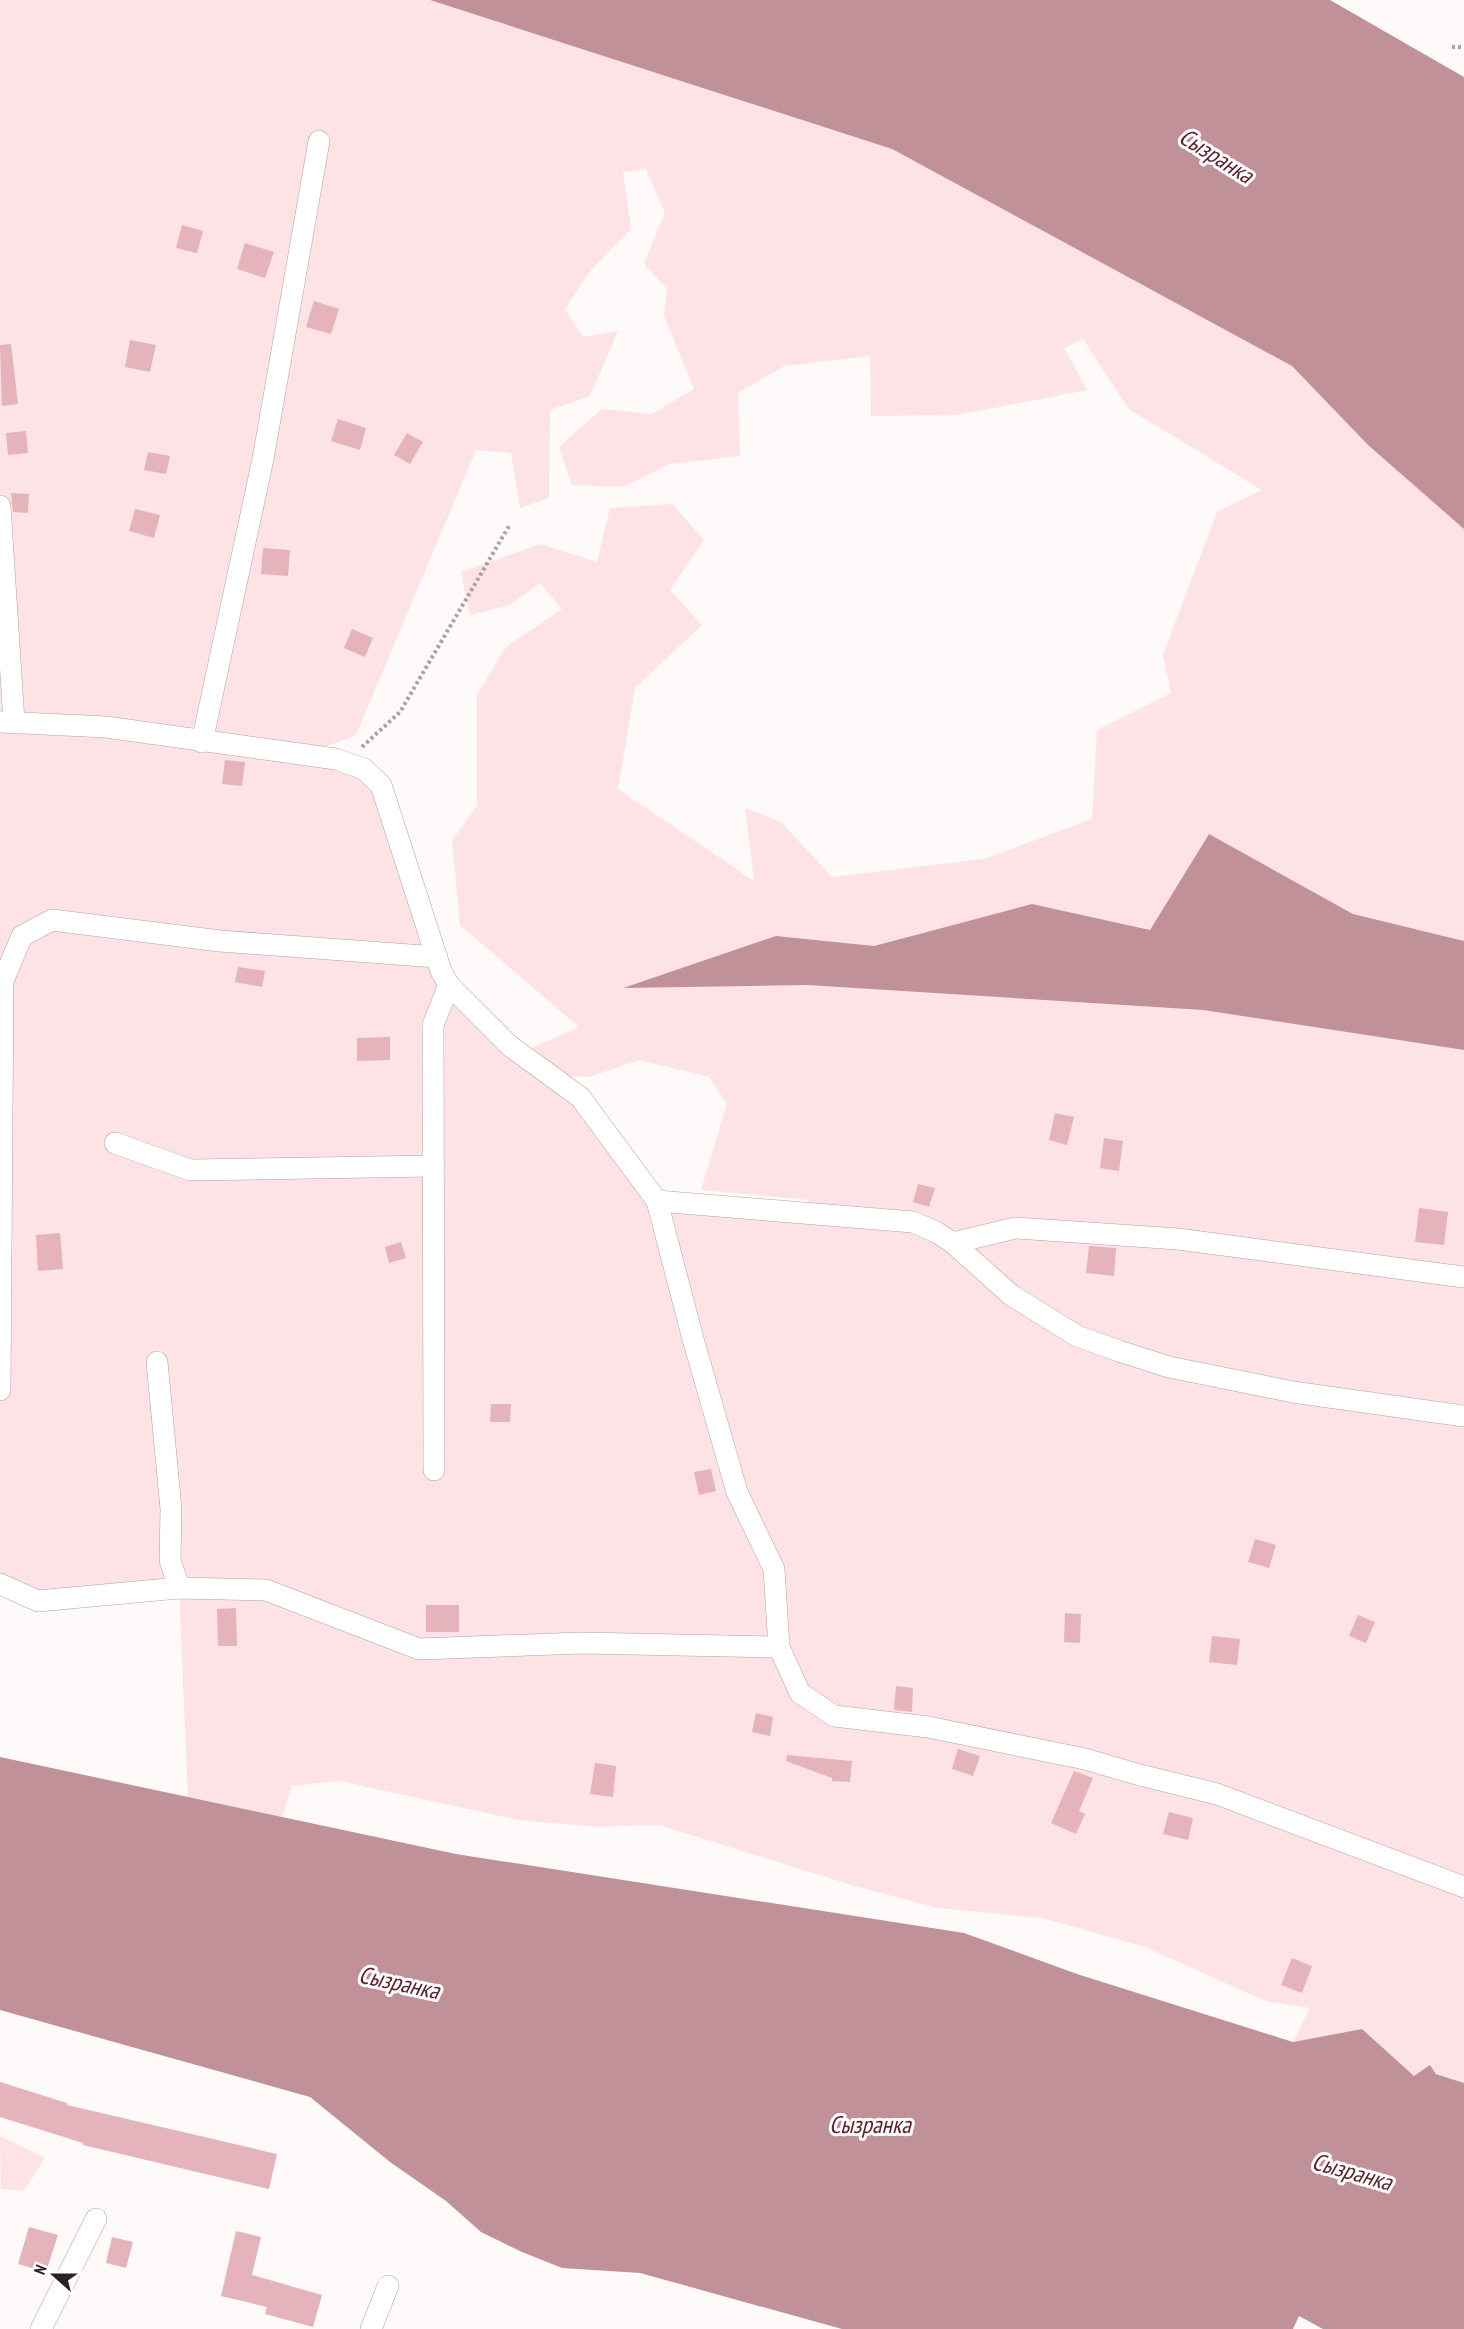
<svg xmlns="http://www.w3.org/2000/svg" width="1464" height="2329" font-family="'PT Sans Narrow',sans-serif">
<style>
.green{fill:#fde3e6;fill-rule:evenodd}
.water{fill:#c19199}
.building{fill:#e4b3bb}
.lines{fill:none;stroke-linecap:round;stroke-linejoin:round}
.minor-casing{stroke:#b2a1a3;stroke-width:22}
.path{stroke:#a8a2a3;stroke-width:4;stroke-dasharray:3 3;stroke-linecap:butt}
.minor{stroke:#fff;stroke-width:21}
.labels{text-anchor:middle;stroke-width:6;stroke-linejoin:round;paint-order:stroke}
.water-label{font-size:24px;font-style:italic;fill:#5d2230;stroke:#fff}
</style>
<rect width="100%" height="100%" fill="#fefafa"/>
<g class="green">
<path d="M0,0H430L892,149L1292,366L1368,445L1464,529V941L1353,914L1209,834L1150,930L1032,904L874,946L776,937L626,987L807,985L1204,1010L1464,1050V2083L1436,2073L1430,2065L1414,2077L1362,2029L1293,2042L1310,2008L1268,2002L1145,1947L1042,1918L938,1908L858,1887L659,1825L598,1827L519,1820L339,1781L292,1786L282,1817L188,1797L179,1589L38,1601L0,1584ZM646,169L665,213L644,264L667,289L664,316L694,389L652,414L602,409L559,447L572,485L623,487L669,464L740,456L738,393L784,366L870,356L871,416L957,415L1087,390L1064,348L1083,339L1129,409L1262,490L1217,512L1163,655L1171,693L1097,730L1092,819L984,859L832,877L781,822L745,808L754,881L618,789L635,688L702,625L670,590L704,540L672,504L610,508L597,562L541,544L461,572L470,615L510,605L540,583L562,609L506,647L477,695V806L452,840L460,925L579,1027L532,1048L550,1075L589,1077L639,1060L709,1077L727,1104L701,1190L809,1200L804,1213L657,1201L580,1097L510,1046L449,985L441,971L381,785L364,769L336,759L306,754L356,735L476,450L511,453L520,508L549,498L550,410L590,396L618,331L583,337L565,309L591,270L631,229L623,172Z"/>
<polygon points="0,2136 45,2158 24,2191 1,2189"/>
</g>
<g class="water">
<polygon points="430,0 1330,0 1464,77 1464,529 1368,445 1292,366 892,149"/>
<polygon points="1209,834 1353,914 1464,941 1464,1050 1203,1010 807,985 623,988 776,936 874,946 1032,904 1150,930"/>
<polygon points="0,1757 456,1854 964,1933 1077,1974 1293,2042 1362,2029 1414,2076 1430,2065 1436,2074 1464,2083 1464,2329 1323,2329 1299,2316 1293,2329 842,2329 640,2273 562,2268 522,2252 481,2232 446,2201 390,2162 310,2097 0,2010"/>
</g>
<g class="building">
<polygon points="182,225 203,231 197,253 176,248"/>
<polygon points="245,243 274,252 265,278 237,269"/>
<polygon points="314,301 339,309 331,334 306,327"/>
<polygon points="130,340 156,345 150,372 125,367"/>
<polygon points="11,344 18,404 2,406 0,345"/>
<polygon points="338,419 366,428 360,450 331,441"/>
<polygon points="26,431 28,453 8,455 6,433"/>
<polygon points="407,433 423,442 410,464 394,455"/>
<polygon points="148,452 170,456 166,474 144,470"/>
<polygon points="11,493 29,494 28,513 13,512"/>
<polygon points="135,509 160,515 154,538 129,531"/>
<polygon points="263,548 290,550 288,576 261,574"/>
<polygon points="352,629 373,638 365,657 344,648"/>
<polygon points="225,760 245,762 242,786 222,784"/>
<polygon points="238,967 265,971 262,987 235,982"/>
<polygon points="390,1037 390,1060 357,1061 357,1038"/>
<polygon points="1055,1113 1074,1117 1067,1145 1049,1140"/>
<polygon points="1104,1138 1123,1141 1119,1171 1100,1168"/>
<polygon points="918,1184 935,1188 929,1207 913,1202"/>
<polygon points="1419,1208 1448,1212 1444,1245 1415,1242"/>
<polygon points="60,1233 63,1269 38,1271 36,1235"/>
<polygon points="401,1242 406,1258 389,1263 385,1247"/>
<polygon points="1089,1246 1116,1248 1114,1276 1086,1273"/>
<polygon points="491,1404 511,1404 510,1422 490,1422"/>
<polygon points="711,1469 716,1491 699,1495 694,1472"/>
<polygon points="1255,1539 1276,1545 1269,1568 1248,1562"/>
<rect x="426" y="1605" width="33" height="27"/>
<polygon points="236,1608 237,1646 218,1646 217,1609"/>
<polygon points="1065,1613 1081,1614 1080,1643 1064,1642"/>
<polygon points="1358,1615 1375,1622 1366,1643 1349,1636"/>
<polygon points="1212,1636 1240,1639 1237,1665 1209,1662"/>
<polygon points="896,1686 913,1688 912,1712 894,1710"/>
<polygon points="756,1713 773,1717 770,1736 752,1732"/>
<polygon points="958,1749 980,1756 973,1776 952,1769"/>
<polygon points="787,1755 852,1761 850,1782 832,1781 832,1778 786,1761"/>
<polygon points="595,1763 616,1766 613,1797 590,1794"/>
<polygon points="1074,1771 1093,1778 1079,1811 1085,1814 1076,1834 1051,1823"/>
<polygon points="1169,1812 1193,1818 1188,1840 1163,1834"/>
<polygon points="1292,1958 1312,1966 1302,1993 1281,1985"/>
<polygon points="0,2082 67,2103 67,2105 277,2154 269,2189 83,2145 83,2143 0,2117"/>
<polygon points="29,2227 58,2235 46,2272 18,2264"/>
<polygon points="236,2231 261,2237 252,2275 322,2295 313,2327 265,2314 267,2307 221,2296"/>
<polygon points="112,2237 133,2242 126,2268 106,2263"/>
</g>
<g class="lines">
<defs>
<g id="minor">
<polyline points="0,506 14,722"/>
<polyline points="0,722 106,727 336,759 364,769 381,785 441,971 449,985 510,1046 580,1097 657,1201 913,1222 936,1232 953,1243 1011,1295 1077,1336 1119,1351 1169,1367 1293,1392 1464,1416"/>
<polyline points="202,742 263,459 319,141"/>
<polyline points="115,1143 190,1170 433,1166"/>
<polyline points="657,1201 693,1339 737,1492 774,1569 779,1647 800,1693 834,1716 928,1727 1085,1759 1140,1775 1217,1794 1464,1887"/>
<polyline points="953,1243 1015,1228 1178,1239 1464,1277"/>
<polyline points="157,1362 171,1509 170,1560 179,1588"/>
<polyline points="0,1390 3,981 22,936 52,920 220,941 437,957"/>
<polyline points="434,1470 433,1025 449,985"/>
<polyline points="0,1584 38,1601 179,1588 266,1590 419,1649 581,1643 779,1647"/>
<polyline points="41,2329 96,2219"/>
<polyline points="371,2329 388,2286"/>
</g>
</defs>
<use href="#minor" class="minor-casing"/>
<g class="path">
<polyline points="1452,47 1464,47"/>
<polyline points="362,747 400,712 509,526"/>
</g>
<use href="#minor" class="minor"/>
</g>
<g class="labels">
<g class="water-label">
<text transform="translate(1216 156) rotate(32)" y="8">Сызранка</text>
<text transform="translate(399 1983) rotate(12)" y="8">Сызранка</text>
<text x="870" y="2133">Сызранка</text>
<text transform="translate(1352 2172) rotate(16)" y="8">Сызранка</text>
</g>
</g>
<g transform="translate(54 2275) rotate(291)" stroke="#ffffff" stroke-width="4.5" paint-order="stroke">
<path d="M0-4.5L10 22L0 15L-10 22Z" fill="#292223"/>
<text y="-9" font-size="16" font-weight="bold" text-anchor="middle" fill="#292223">N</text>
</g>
</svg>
